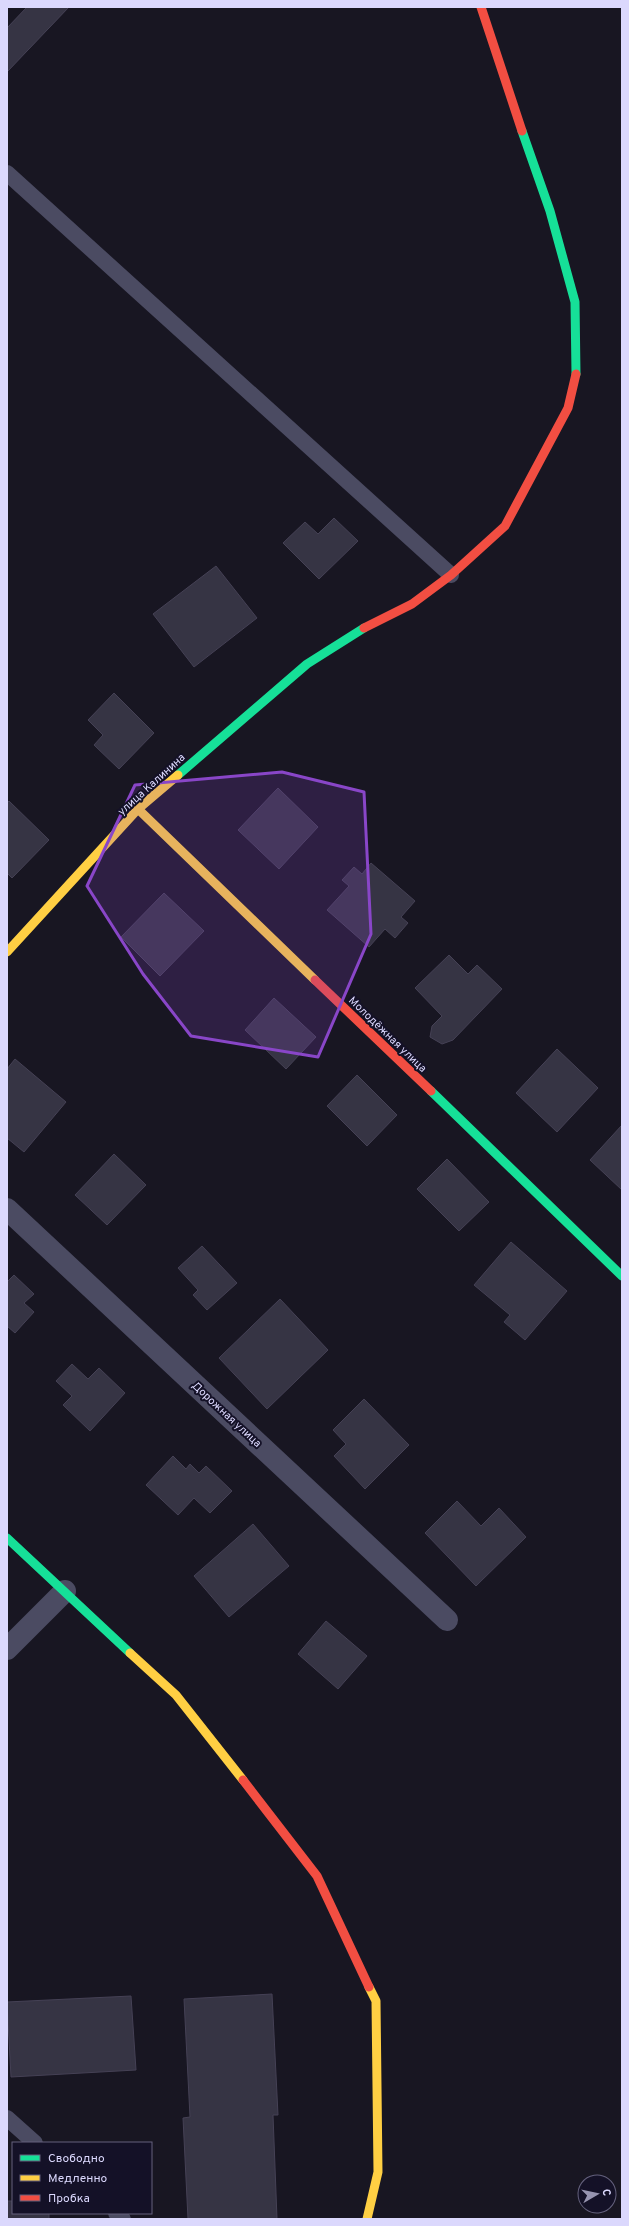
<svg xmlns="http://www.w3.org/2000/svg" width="629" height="2226" font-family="Overpass,sans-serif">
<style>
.building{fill:#363444;stroke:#454155}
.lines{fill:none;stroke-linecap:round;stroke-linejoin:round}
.lane{stroke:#4b4b62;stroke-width:16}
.street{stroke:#4b4b62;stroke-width:22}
.fast{stroke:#16e098;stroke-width:9}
.slow{stroke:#ffcf43;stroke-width:9}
.jam{stroke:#f24e42;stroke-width:9}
.marked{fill:#8946c8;fill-opacity:0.2;stroke:#8946c8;stroke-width:3;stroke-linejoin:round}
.labels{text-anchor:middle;stroke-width:4;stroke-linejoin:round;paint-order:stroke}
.street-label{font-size:11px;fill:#dbd8fd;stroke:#141127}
</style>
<rect width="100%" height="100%" fill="#181622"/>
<g class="building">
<polygon points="27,7 69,7 7,72 7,28"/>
<polygon points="334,518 358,541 319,579 283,543 305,522 318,534"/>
<polygon points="216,566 257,618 194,667 153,614"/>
<polygon points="114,693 154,733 119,769 94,745 103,735 88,720"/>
<polygon points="278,788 318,827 279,869 238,830"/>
<polygon points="9,801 49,840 12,878 7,873 7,803"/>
<polygon points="371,863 415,901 401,917 408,923 395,938 385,929 369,947 327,910 349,886 342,880 354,867 362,874"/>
<polygon points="164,893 204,931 160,976 121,937"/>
<polygon points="449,955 468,974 477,965 502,989 453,1040 442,1044 430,1037 432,1026 442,1016 415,988"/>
<polygon points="274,998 316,1037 286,1069 245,1030"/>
<polygon points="557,1049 598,1088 557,1132 516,1093"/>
<polygon points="15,1059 66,1102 24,1152 7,1138 7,1069"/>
<polygon points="357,1075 397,1115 367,1146 327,1106"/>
<polygon points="622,1125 622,1190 590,1160"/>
<polygon points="114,1154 146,1185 107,1225 75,1195"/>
<polygon points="447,1159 489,1202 459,1231 417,1189"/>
<polygon points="511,1242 567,1291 525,1340 504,1322 510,1315 474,1285"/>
<polygon points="202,1246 237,1283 207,1310 193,1295 198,1290 178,1268"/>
<polygon points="14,1275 34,1294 24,1303 34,1312 15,1333 7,1326 7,1282"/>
<polygon points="280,1299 328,1350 267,1409 219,1358"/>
<polygon points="72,1364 88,1379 99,1368 125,1393 90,1431 63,1405 72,1396 56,1381"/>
<polygon points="364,1399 409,1445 365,1489 334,1456 346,1444 333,1430"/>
<polygon points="173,1456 186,1469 190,1464 199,1473 206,1466 232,1491 210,1513 194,1498 178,1515 146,1485"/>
<polygon points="457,1501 481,1526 499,1508 526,1537 476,1586 425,1533"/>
<polygon points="253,1524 289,1566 229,1617 194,1576"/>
<polygon points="326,1621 367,1656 338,1689 298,1654"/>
<polygon points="272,1994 278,2115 273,2115 277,2219 188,2219 183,2118 190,2117 184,1999"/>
<polygon points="131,1996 136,2070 11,2077 7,2002"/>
<polygon points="7,2201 13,2201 13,2213 49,2213 49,2219 7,2219"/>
</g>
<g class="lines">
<g class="lane">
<polyline points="7,173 451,575"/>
<polyline points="7,2118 35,2143"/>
<polyline points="116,2213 123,2219"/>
</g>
<g class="street">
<polyline points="7,1209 447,1620"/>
<polyline points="7,1649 65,1591"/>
</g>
<g class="fast">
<polyline points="522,131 550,211 575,302 576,374"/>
<polyline points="178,775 307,664 364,628"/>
<polyline points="431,1091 622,1276"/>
<polyline points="7,1538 130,1653"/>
</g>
<g class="slow">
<polyline points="138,809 315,980"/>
<polyline points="7,952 138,809 178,775"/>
<polyline points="130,1653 176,1695 243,1780"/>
<polyline points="367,2219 378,2172 376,2001 369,1987"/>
</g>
<g class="jam">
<polyline points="481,7 522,131"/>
<polyline points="364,628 412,604 451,575 505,526 568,408 576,374"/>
<polyline points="315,980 431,1091"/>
<polyline points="243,1780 317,1876 369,1987"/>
</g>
</g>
<path class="marked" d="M282,772L364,792L371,934L318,1057L191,1036L143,974L87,886L135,785Z"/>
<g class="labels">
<g class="street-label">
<text transform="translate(151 784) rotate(-42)" y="4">улица Калинина</text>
<text transform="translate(388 1034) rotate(44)" y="4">Молодёжная улица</text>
<text transform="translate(227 1414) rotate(43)" y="4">Дорожная улица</text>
</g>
</g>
<rect width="629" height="2226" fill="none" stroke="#dbd8fd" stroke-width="16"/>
<rect x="12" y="2142" width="140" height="72" fill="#141127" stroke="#64617d"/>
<rect x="20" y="2155" width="20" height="6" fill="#16e098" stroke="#64617d"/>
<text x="48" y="2162" font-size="12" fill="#dbd8fd">Свободно</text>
<rect x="20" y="2175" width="20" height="6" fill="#ffcf43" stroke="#64617d"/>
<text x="48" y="2182" font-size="12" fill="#dbd8fd">Медленно</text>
<rect x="20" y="2195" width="20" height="6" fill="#f24e42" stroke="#64617d"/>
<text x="48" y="2202" font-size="12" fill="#dbd8fd">Пробка</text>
<g transform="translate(597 2194) rotate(81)"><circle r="19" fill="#141127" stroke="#64617d"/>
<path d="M0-3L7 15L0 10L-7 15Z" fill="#9794b0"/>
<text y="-6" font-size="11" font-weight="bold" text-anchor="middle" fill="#dbd8fd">С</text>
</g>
</svg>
